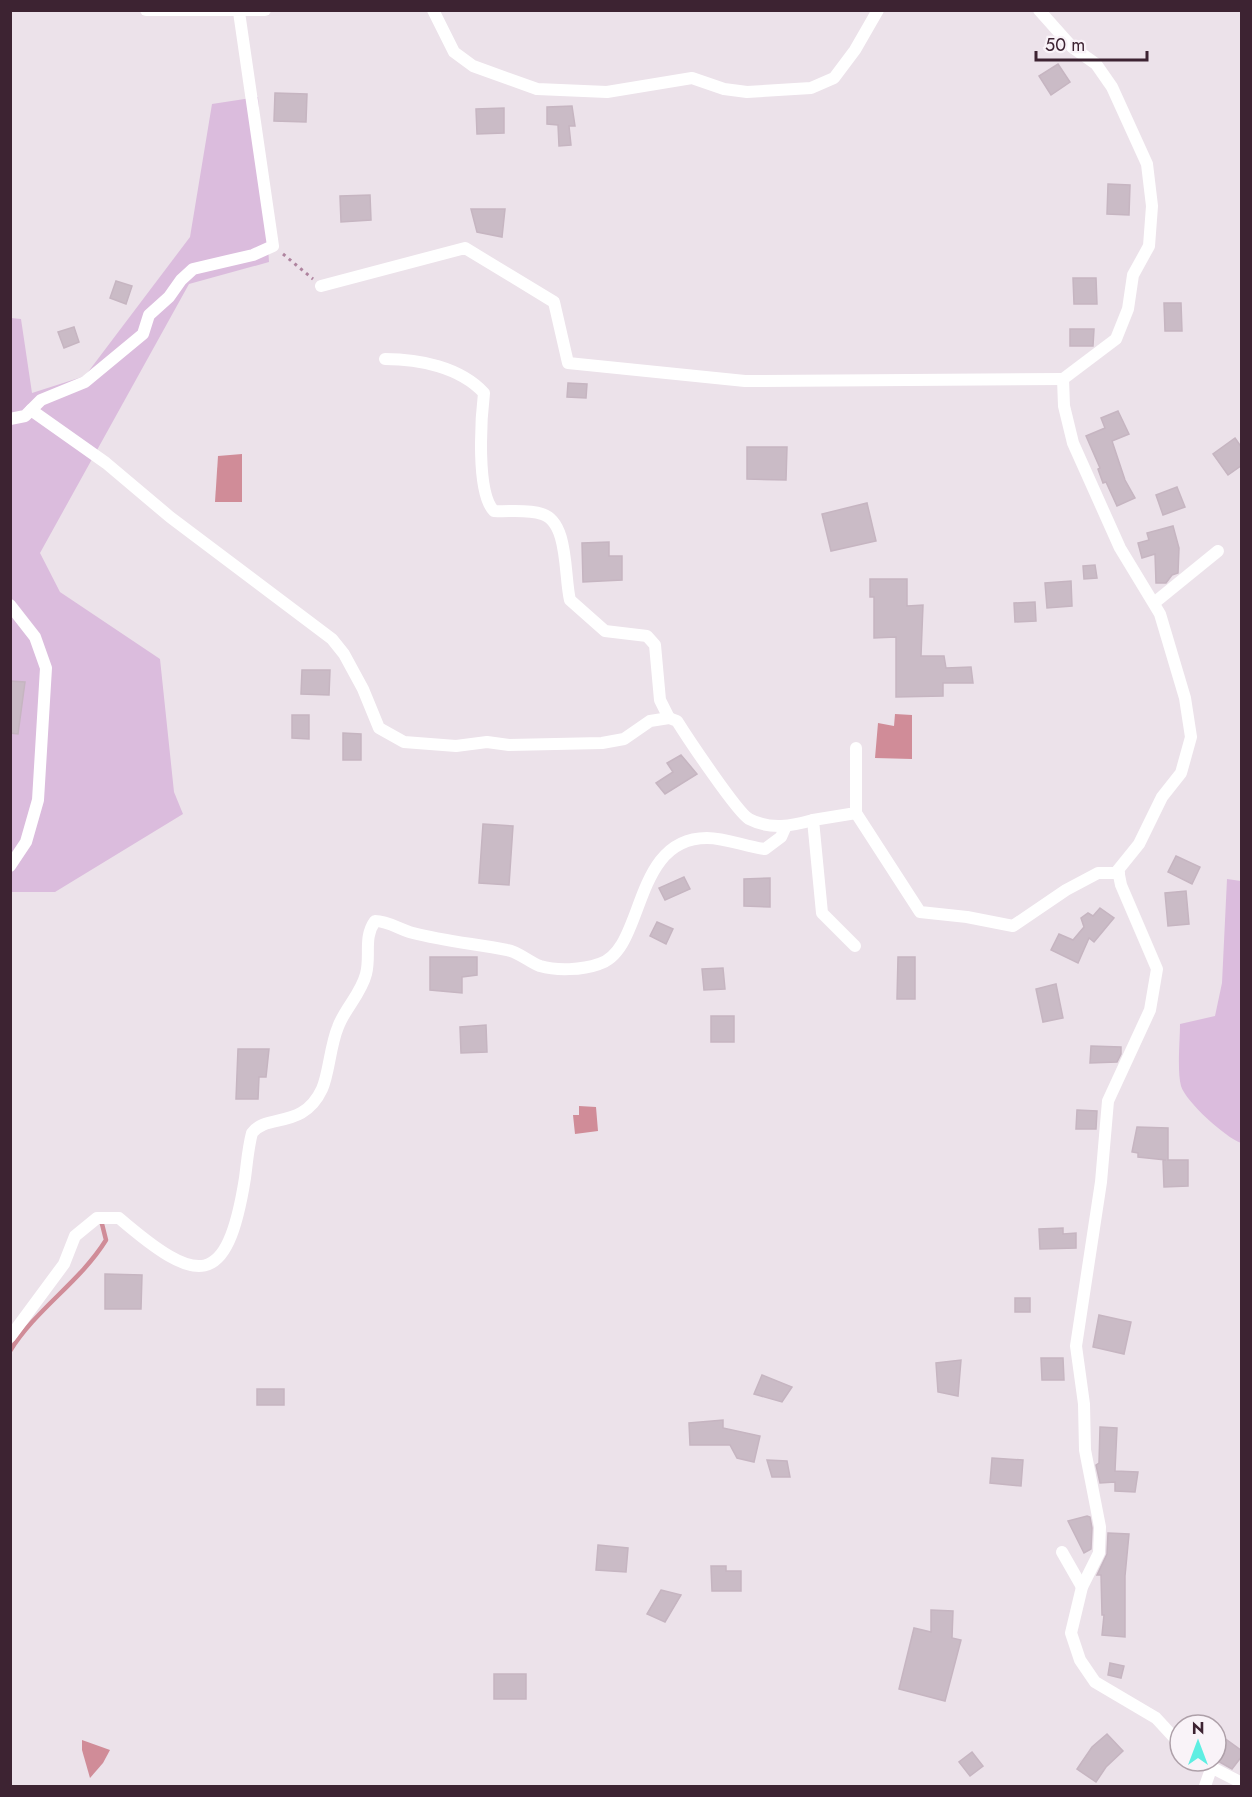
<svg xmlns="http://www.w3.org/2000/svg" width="1252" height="1797" font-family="Jost,sans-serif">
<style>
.green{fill:#dbbcdd}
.water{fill:#d08c98}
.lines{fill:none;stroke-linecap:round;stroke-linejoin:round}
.stream{stroke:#d08c98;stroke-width:4.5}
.building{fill:#cabbc6;stroke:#c6b5c1;stroke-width:1.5}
.path{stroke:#af849f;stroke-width:3;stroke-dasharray:3 4.5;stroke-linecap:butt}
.street{stroke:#fff;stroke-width:12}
</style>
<rect width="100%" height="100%" fill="#ece2ea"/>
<g class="green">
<polygon points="258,97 269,262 189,284 40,553 60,592 160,659 174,792 183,814 55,892 11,892 11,318 21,319 32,393 85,376 190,237 212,104"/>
<path d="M1227,879L1241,881V1143C1225,1137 1186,1102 1181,1086C1177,1070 1180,1041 1180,1024L1215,1016L1222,983Z"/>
</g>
<g class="water">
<polygon points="242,454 242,502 215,502 218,456"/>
<polygon points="895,714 912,715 912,759 875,758 878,723 894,726"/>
<polygon points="579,1106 596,1107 598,1131 575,1134 573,1115 579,1115"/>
<polygon points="82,1740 110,1750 103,1763 90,1778 82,1750"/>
</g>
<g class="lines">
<path class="stream" d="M10,1351C36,1309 80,1282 106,1240L102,1224"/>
</g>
<g class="building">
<polygon points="1058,64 1070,82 1051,95 1039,76"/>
<polygon points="275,93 307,94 306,122 274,121"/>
<polygon points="572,106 575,126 569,126 571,145 559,146 558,125 547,124 547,107"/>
<polygon points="504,108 504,133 477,134 476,109"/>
<polygon points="1108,184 1130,185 1129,215 1107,214"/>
<polygon points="370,195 371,220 341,222 340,196"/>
<polygon points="471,209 505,209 502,237 477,232"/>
<polygon points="1073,278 1096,278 1097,304 1074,304"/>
<polygon points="116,281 132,286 126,304 110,298"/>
<polygon points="1164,303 1181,303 1182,331 1165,331"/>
<polygon points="74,327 79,342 64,348 58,332"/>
<polygon points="1070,329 1094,329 1093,346 1070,346"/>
<polygon points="568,383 587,384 586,398 567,397"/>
<polygon points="1118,411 1129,434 1112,441 1125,480 1135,498 1117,506 1106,482 1103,483 1098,469 1100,468 1086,436 1105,428 1101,418"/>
<polygon points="1235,438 1242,448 1242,465 1228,475 1213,454"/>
<polygon points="747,447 787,447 786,480 747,479"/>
<polygon points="1177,487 1185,507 1163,515 1156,495"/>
<polygon points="867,503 876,541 831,551 822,514"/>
<polygon points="1173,526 1179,548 1178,573 1172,575 1166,583 1156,583 1155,554 1142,558 1138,543 1149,540 1147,533"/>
<polygon points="609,542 609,556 622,556 622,580 583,582 582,543"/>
<polygon points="1095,565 1097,578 1084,579 1083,566"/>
<polygon points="870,579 907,579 907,606 923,605 921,656 944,656 946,668 971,667 973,683 943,683 943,696 896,697 896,637 874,638 874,597 870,597"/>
<polygon points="1071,581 1072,606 1047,608 1045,583"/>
<polygon points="1035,602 1036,621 1015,622 1014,603"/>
<polygon points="302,670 330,670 329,695 301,694"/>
<polygon points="10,681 25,682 18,734 10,733"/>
<polygon points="292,715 309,715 309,739 292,738"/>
<polygon points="343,733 361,734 361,760 343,760"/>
<polygon points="681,755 697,774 665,794 656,783 673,772 667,763"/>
<polygon points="483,824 513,826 509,885 479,883"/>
<polygon points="1176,856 1200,867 1192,884 1168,872"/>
<polygon points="684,877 690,889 665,900 659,888"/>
<polygon points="770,878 770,907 744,906 744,879"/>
<polygon points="1186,891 1189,924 1168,926 1165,893"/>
<polygon points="1100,908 1114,918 1094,942 1089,938 1078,963 1051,950 1059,934 1073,940 1084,927 1081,918 1088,913 1093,916"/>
<polygon points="657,922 673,929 666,944 650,936"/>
<polygon points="430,957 477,957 477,975 462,977 462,993 430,990"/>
<polygon points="898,957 915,957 915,999 897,999"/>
<polygon points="723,968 725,989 704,990 702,969"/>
<polygon points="1056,984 1063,1018 1043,1022 1036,989"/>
<rect x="711" y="1016" width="23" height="26"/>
<polygon points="486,1025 487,1052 461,1053 460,1027"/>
<polygon points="1091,1046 1121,1047 1121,1054 1117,1062 1090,1063"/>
<polygon points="238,1049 269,1049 266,1077 259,1077 258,1099 236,1099"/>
<polygon points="1077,1110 1097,1111 1096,1129 1076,1129"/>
<polygon points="1137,1127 1168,1128 1168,1160 1188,1160 1188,1186 1164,1187 1163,1160 1166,1160 1138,1157 1138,1153 1132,1152"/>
<polygon points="1063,1228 1063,1234 1076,1233 1076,1248 1040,1249 1039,1229"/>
<polygon points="105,1274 142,1275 141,1309 105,1309"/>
<rect x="1015" y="1298" width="15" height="14"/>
<polygon points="1099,1315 1131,1322 1124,1354 1093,1347"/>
<polygon points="1041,1358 1063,1358 1064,1380 1042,1380"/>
<polygon points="961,1360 958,1396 938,1392 936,1363"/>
<polygon points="762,1375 792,1387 782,1402 754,1394"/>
<rect x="257" y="1389" width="27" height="16"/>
<polygon points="723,1420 723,1428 760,1436 754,1462 737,1458 730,1445 690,1445 689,1423"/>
<polygon points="1100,1427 1117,1428 1115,1471 1138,1472 1135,1492 1115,1491 1115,1482 1100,1483 1096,1465 1099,1463"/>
<polygon points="992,1458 1023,1460 1021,1486 990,1483"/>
<polygon points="767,1460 787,1461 790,1477 772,1477"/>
<polygon points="1087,1516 1090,1517 1092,1528 1091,1549 1084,1553 1068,1521"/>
<polygon points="1108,1533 1129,1534 1125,1576 1125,1637 1102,1635 1104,1615 1102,1615 1101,1575 1097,1575 1107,1554"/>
<polygon points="598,1545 628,1548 626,1572 596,1570"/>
<polygon points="711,1566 726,1566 726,1571 741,1571 741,1591 712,1591"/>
<polygon points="661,1590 681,1595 665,1622 647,1614"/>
<polygon points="931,1610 953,1611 952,1638 961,1640 945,1701 899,1689 914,1628 931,1632"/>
<polygon points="1110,1663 1124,1666 1121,1678 1108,1675"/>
<rect x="494" y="1674" width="32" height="25"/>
<polygon points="1216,1732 1242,1751 1242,1756 1232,1769 1216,1760"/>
<polygon points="1107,1734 1123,1751 1106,1767 1096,1782 1077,1769 1092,1747"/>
<polygon points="972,1752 983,1766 970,1776 959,1762"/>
</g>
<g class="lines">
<polyline class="path" points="283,254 313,279"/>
<g class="street">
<polyline points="146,10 265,10"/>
<polyline points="433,10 454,52 473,66 537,89 607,92 692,78 724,89 747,92 811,88 834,78 855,50 878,10"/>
<polyline points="1039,10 1072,47 1096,64 1112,87 1147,164 1152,206 1149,246 1133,275 1128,309 1116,339 1063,379 1064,406 1073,443 1120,548 1160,614 1185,698 1191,737 1181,773 1162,797 1139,844 1118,870 1121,885 1157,969 1150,1010 1108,1101 1101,1182 1076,1346 1084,1404 1085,1450 1100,1527 1099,1553 1082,1587 1071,1633 1080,1660 1095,1682 1156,1718 1180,1744"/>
<polyline points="321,286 465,248 554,302 568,363 745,381 1063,379"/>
<path d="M385,359C419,359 460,367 484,393C481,418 476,493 494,511C509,512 527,509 542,514C569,522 564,576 570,600L605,631L647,636L655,645L660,700L669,718"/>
<path d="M31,410L106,463L170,517L332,639L344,654L363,689L379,728L404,742L456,746L487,742L509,745L602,743L624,739L650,721L669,718L677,721C687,737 737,812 749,819C770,830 792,826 813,820"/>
<polyline points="10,419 25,416 41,400 85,382 143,334 149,315 169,297 181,280 193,269 253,255 273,246 239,12"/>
<polyline points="1154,603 1218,551"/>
<polyline points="10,605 35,637 46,668 38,800 26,842 10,866"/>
<polyline points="856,813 920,912 967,917 1013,926 1066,890 1098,873 1119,873"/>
<polyline points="855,946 822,913 813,820 856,813 856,748"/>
<path d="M10,1337L64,1264L75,1236L97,1218H119C197,1285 227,1291 245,1178C247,1163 248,1148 252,1133C267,1113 303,1130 322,1089C329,1074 330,1046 338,1027C345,1008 361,994 366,974C371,955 363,938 375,921C389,921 400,930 413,933C444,941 476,944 507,950C519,952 529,962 540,966C557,971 582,970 599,964C646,950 631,838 707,838C727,838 746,847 765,849L781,837L785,828"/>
<polyline points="1062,1552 1082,1587"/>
<polyline points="1199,1761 1242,1783"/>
<polyline points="1205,1786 1211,1769"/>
</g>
</g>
<rect width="1252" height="1797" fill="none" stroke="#3d2332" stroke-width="24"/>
<g transform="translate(1198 1743)"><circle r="28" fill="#f9f3f8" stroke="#aea0a9" stroke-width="1.5"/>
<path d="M0-4.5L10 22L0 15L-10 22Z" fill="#5eeee2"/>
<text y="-9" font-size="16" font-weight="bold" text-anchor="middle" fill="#3d2332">N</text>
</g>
<path d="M1036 51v9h111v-9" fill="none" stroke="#3d2332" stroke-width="3"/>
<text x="1045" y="51" font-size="18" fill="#3d2332" stroke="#f9f3f8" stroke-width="4.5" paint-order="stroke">50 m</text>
</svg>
